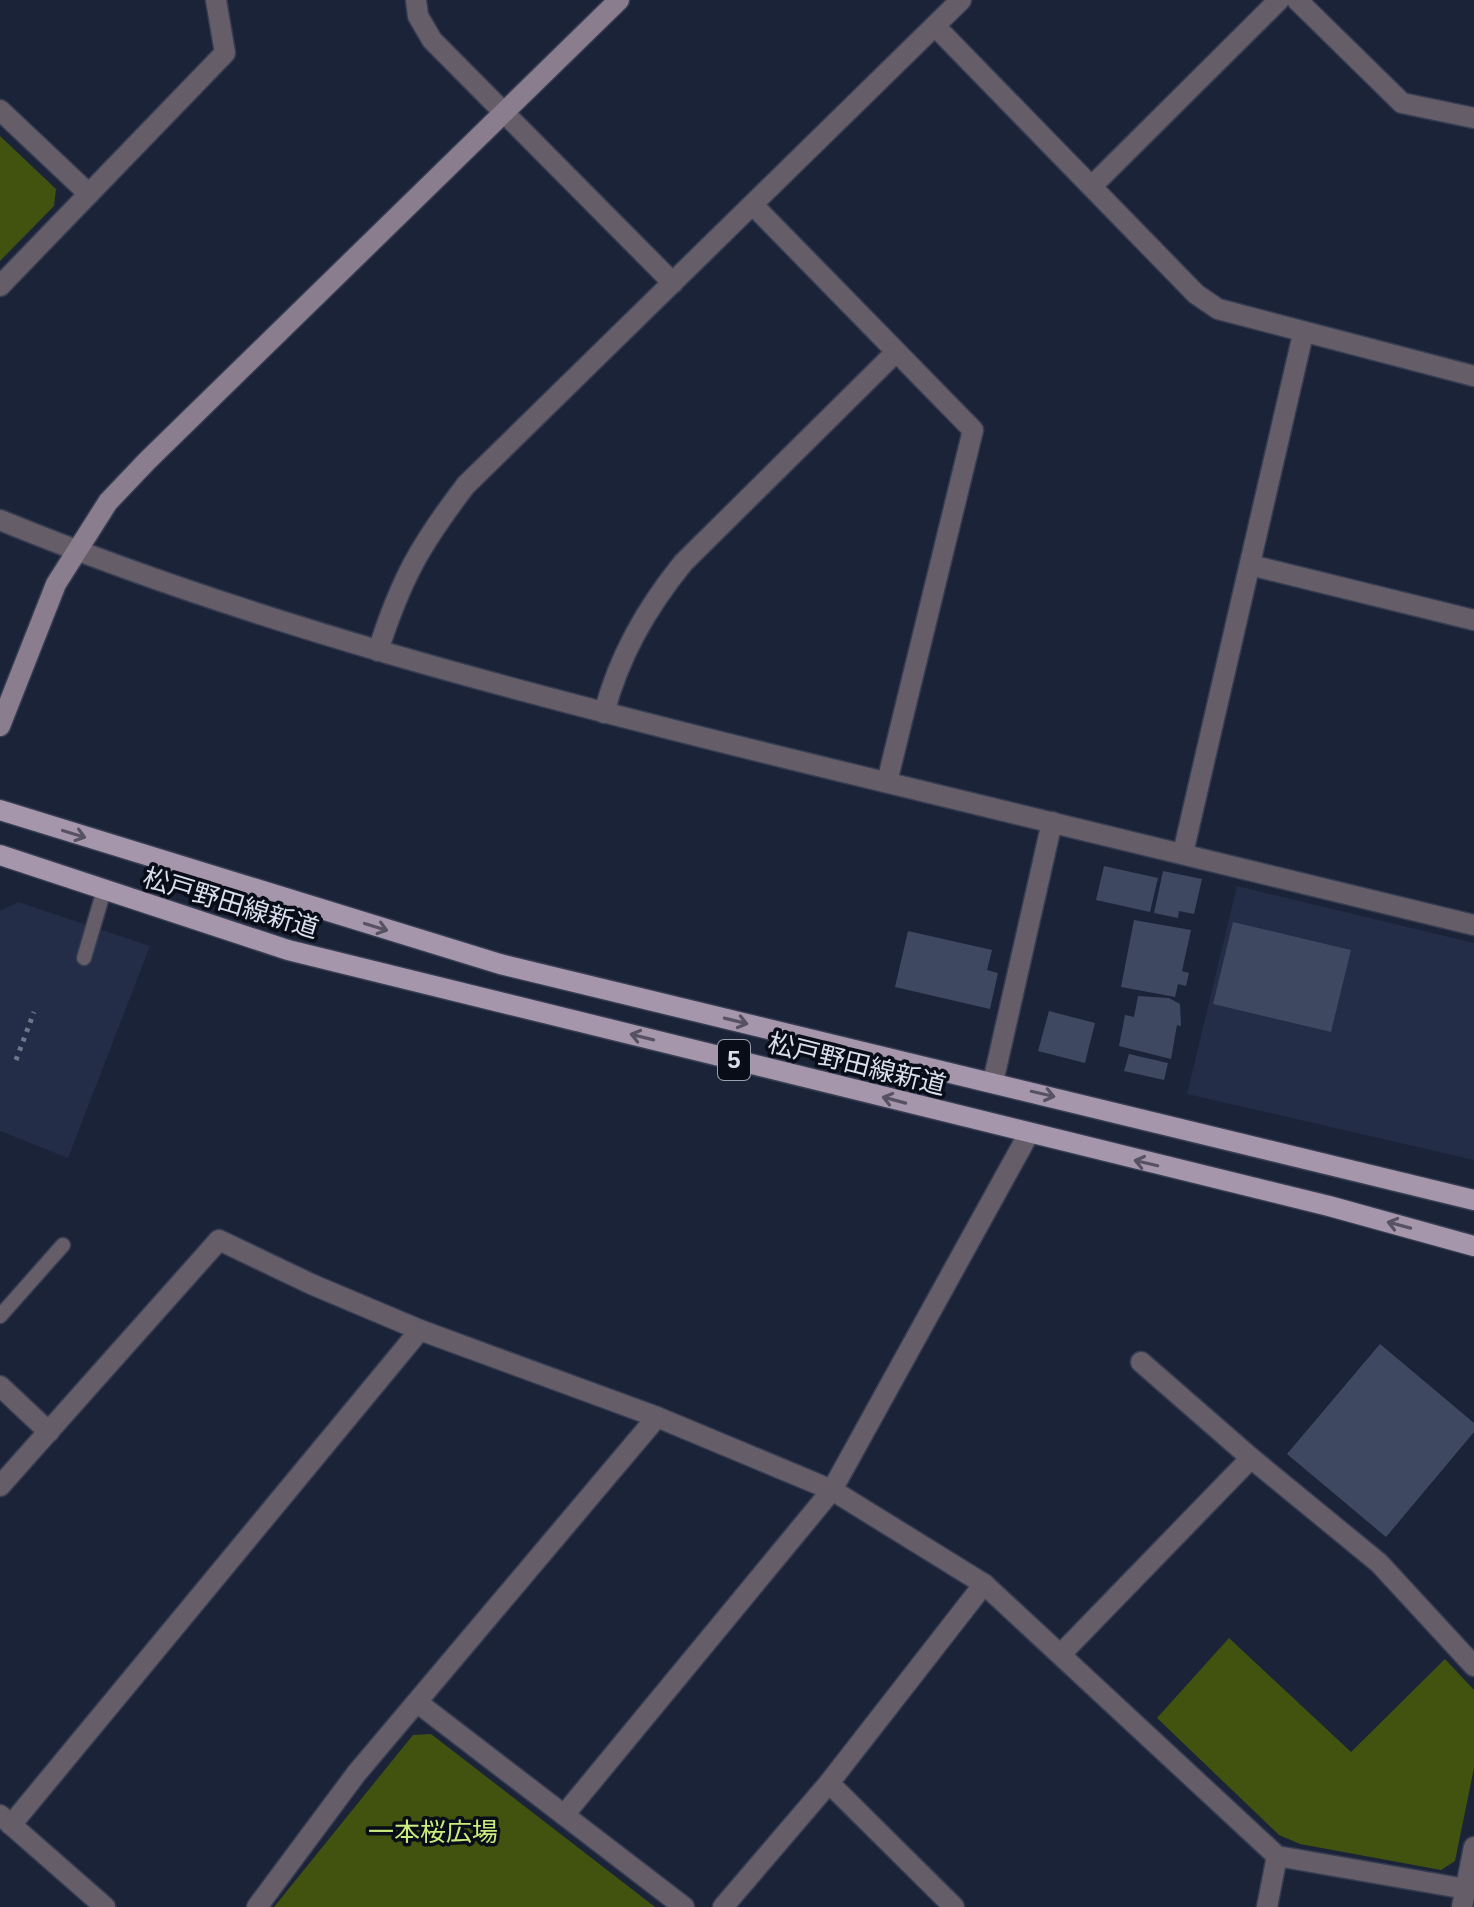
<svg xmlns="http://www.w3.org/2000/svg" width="1474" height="1907" font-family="Helvetica,'Noto Sans JP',sans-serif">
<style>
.built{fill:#232d48}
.green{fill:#42530f}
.building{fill:#3e4861}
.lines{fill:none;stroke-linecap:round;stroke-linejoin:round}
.lane-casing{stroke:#363d52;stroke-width:17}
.street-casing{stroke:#363d52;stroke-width:23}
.secondary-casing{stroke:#363d52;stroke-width:23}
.primary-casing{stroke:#363d52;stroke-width:23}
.path{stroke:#6f7689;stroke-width:5;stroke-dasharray:4 6;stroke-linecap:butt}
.lane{stroke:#655d68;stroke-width:14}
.street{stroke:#655d68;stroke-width:20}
.secondary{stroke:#897d8e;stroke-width:20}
.primary{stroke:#a596ac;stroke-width:20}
.oneway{stroke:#575262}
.labels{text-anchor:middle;stroke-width:7;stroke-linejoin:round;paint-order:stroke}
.shield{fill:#090d17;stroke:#9ba0ae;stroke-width:2}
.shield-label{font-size:24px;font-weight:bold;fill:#d9dfee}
.street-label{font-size:26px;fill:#d9dfee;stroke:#090d17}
.park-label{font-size:26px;fill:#caeb7e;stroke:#090d17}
</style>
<rect width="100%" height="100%" fill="#1b2339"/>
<g class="built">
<polygon points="1237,886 1474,943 1474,1160 1187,1094"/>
<polygon points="18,902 150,946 68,1158 0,1131 0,911"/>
</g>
<g class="green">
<polygon points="0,136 56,189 54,206 0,261"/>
<polygon points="1229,1638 1351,1752 1445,1659 1474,1690 1474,1768 1455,1861 1441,1870 1300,1844 1279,1835 1157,1718"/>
<polygon points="431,1734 655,1907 274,1907 413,1735"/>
</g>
<g class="building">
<polygon points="1104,866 1158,878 1150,912 1096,900"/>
<polygon points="1163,871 1202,879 1194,914 1179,911 1178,918 1154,913"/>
<polygon points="1134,920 1191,930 1182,971 1189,973 1186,986 1178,984 1175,997 1121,987"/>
<polygon points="1233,922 1351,950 1331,1032 1213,1004"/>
<polygon points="908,931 992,950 987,970 998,973 990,1009 895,987"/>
<polygon points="1138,996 1169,998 1180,1004 1181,1026 1177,1025 1171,1059 1119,1046 1125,1015 1134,1017"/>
<polygon points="1049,1011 1095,1023 1085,1063 1038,1051"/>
<polygon points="1129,1054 1168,1063 1164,1080 1124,1071"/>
<polygon points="1380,1344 1474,1423 1474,1432 1386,1537 1287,1454"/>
</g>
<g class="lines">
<defs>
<g id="lane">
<polyline points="84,958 104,890"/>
<polyline points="0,1316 63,1245"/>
</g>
<g id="street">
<polyline points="416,0 418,16 432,40 673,283"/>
<polyline points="1297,0 1402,103 1474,118"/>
<polyline points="935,26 1196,294 1218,309 1474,376"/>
<polyline points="0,110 89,194"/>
<polyline points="1092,186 1279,0"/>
<polyline points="754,206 973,430 887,782"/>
<polyline points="0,286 225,53 216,0"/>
<path d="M0,520C256,625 526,694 794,760C1021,815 1248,869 1474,925"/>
<polyline points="1250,565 1474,620"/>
<path d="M378,651C401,579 420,545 466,485L961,0"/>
<path d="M604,713C619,656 646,609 683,563L896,352"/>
<polyline points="1183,853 1303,334"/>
<polyline points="993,1082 1052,822"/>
<polyline points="1141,1362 1251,1458"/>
<polyline points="0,1386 49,1432"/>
<polyline points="0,1486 219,1240 311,1284 420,1330 657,1417 832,1490 984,1584 1277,1856 1466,1889"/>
<polyline points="1062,1653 1251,1458 1379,1563 1474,1666"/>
<polyline points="418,1703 684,1907"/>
<polyline points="829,1783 954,1907"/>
<polyline points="0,1815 105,1907"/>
<polyline points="564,1815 832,1490 1028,1135"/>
<polyline points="11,1825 420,1330"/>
<polyline points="257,1907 356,1774 657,1417"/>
<polyline points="723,1907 829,1783 984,1584"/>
<polyline points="1267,1907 1277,1856"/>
<polyline points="1462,1907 1474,1847"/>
</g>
<polyline id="secondary" points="0,726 56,584 108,502 147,461 619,0"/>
<g id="primary">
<polyline points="0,810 500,964 1474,1200"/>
<polyline points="0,855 288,950 1329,1206 1474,1246"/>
</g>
</defs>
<use href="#lane" class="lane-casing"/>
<use href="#street" class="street-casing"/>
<use href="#secondary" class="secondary-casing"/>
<use href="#primary" class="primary-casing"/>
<polyline class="path" points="16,1060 34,1012"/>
<use href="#lane" class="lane"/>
<use href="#street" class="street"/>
<use href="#secondary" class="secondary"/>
<use href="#primary" class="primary"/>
</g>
<defs><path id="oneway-shaft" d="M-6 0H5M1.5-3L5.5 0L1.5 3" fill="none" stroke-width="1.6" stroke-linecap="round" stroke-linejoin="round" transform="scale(2)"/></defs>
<g class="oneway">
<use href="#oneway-shaft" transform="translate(74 834) rotate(17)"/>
<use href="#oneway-shaft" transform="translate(376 927) rotate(17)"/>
<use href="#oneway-shaft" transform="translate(736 1021) rotate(14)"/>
<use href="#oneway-shaft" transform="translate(642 1037) rotate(-166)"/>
<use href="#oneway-shaft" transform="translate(1043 1094) rotate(13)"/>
<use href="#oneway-shaft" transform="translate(894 1100) rotate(-165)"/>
<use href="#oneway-shaft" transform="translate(1146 1163) rotate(-167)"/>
<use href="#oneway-shaft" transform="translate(1399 1225) rotate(-165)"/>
</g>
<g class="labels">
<rect class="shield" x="718" y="1040" width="32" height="40" rx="6"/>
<g class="shield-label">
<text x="734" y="1068">5</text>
</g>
<g class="street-label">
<text transform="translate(231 903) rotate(17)" y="9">松戸野田線新道</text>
<text transform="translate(857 1064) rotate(14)" y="9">松戸野田線新道</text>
</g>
<g class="park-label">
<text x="433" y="1841">一本桜広場</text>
</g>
</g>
</svg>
